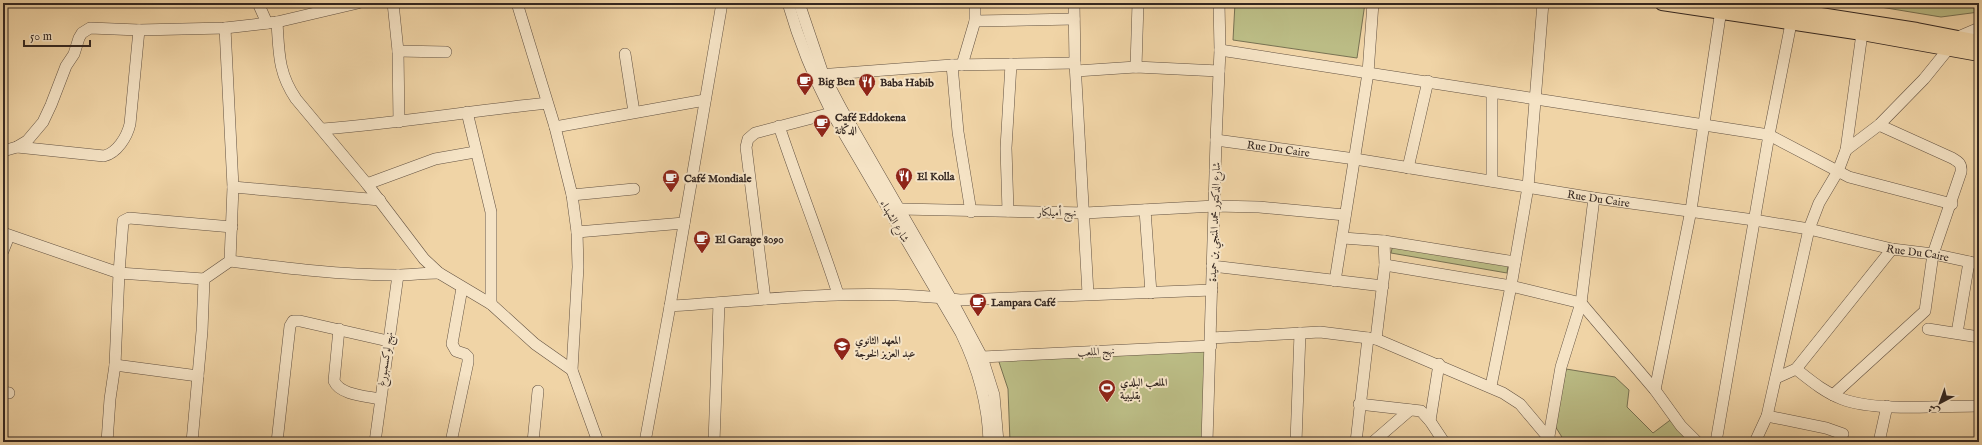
<svg xmlns="http://www.w3.org/2000/svg" width="1982" height="445" font-family="'IM FELL English',Amiri,serif">
<style>
.green{fill:#bbbc85;stroke:#787253}
.lines{fill:none;stroke-linecap:round;stroke-linejoin:round}
.minor-casing{stroke:#635242;stroke-width:12}
.major-casing{stroke:#342721;stroke-width:16}
.minor{stroke:#f5e3c5;stroke-width:11}
.major{stroke:#f0d4a6;stroke-width:14}
.labels{text-anchor:middle;stroke-width:4;stroke-linejoin:round;paint-order:stroke}
.poi-label{font-size:11px;font-weight:bold;fill:#342721;stroke:#f5e3c5;text-anchor:start}
.street-label{font-size:11px;fill:#342721;stroke:#f5e3c5}
</style>
<rect width="100%" height="100%" fill="#f0d4a6"/>
<filter id="stains"><feTurbulence type="fractalNoise" baseFrequency=".005" numOctaves="4"/><feColorMatrix values="0 0 0 0 .2 0 0 0 0 .09 0 0 0 0 .02 0 0 0 .5 -.17"/></filter>
<radialGradient id="worn" r=".72"><stop offset=".6" stop-color="#630" stop-opacity="0"/><stop offset="1" stop-color="#630" stop-opacity=".3"/></radialGradient>
<g class="green">
<polygon points="1235,3 1365,3 1357,58 1233,40"/>
<polygon points="1856,3 1979,3 1979,12 1941,17"/>
<polygon points="1394,240 1509,257 1507,273 1391,253"/>
<polygon points="1207,348 1203,442 1010,442 1008,389 997,356"/>
<polygon points="1566,369 1615,377 1629,390 1627,407 1653,433 1673,418 1695,442 1565,442 1555,426"/>
</g>
<g class="lines">
<defs>
<g id="minor">
<polyline points="258,3 267,23"/>
<polyline points="393,3 398,51 399,122"/>
<polyline points="517,3 555,127 572,195 577,232 578,267 572,370 598,442"/>
<path d="M788,3C799,41 814,78 832,113L961,333C978,368 988,403 989,442"/>
<polyline points="799,3 823,74 842,110 951,299 982,357 994,395 998,442"/>
<polyline points="1074,3 1075,63 1088,294"/>
<polyline points="975,21 1074,19"/>
<path d="M277,22C279,52 278,73 296,99L367,184L424,259L439,273L491,304L535,344L572,370"/>
<polyline points="1220,50 1769,135 1849,177 1952,204"/>
<polyline points="398,51 446,52"/>
<polyline points="625,54 634,112"/>
<polyline points="952,65 958,132 971,212"/>
<polyline points="962,65 975,21 975,3"/>
<polyline points="1136,67 1138,3"/>
<polyline points="1076,71 1136,67 1219,71"/>
<polyline points="818,75 952,65 1075,63"/>
<polyline points="467,112 491,212 491,304"/>
<path d="M779,126C798,183 820,238 838,294"/>
<polyline points="555,127 705,100"/>
<path d="M323,129C398,123 472,111 547,103"/>
<path id="s1" d="M1216,140L1355,159L1594,198L1754,220L1809,229L1892,249L1933,254L1979,264"/>
<path d="M17,147L104,156C117,153 127,137 130,124L139,30"/>
<polyline points="1846,150 1879,125 1924,79 1958,37 1979,28"/>
<polyline points="3,151 17,147 27,141 43,122 51,105 66,66 74,54 79,38 82,33 90,28 139,30 225,28 277,22 358,3"/>
<polyline points="1408,168 1428,81"/>
<polyline points="1492,181 1492,93"/>
<polyline points="367,184 435,159 475,152"/>
<polyline points="233,187 380,200"/>
<polyline points="572,195 634,189"/>
<polyline points="900,209 1085,213 1215,206 1259,207 1345,215"/>
<polyline points="1145,210 1151,293"/>
<polyline points="1008,211 1006,148 1011,64"/>
<polyline points="577,232 684,223"/>
<polyline points="3,233 119,273 204,279"/>
<polyline points="1343,238 1384,241 1515,262"/>
<polyline points="3,251 9,236"/>
<path d="M230,261C285,268 341,275 396,275C410,275 425,273 439,273"/>
<polyline points="1385,265 1511,286 1581,303 1655,390 1681,426 1697,442"/>
<polyline points="1212,266 1383,286"/>
<polyline points="1335,281 1368,73 1373,3"/>
<polyline points="765,299 746,147 748,139 755,133 839,111"/>
<path d="M670,306C766,300 864,287 960,300L1212,290"/>
<path d="M339,329L334,381C340,395 366,396 380,399"/>
<polyline points="1928,329 1979,337"/>
<polyline points="1957,333 1969,262"/>
<polyline points="1211,338 1320,332 1376,339 1503,393 1520,404 1552,442"/>
<polyline points="1376,339 1385,265 1384,241"/>
<polyline points="982,357 1211,346"/>
<polyline points="115,365 198,376"/>
<path d="M1796,369C1810,380 1824,392 1842,399C1876,412 1941,406 1979,406"/>
<polyline points="1776,378 1796,369 1892,249"/>
<polyline points="1491,386 1511,286 1528,187 1543,3"/>
<polyline points="1655,390 1691,210 1722,3"/>
<polyline points="3,392 9,393"/>
<path d="M1833,395L1925,311L1933,254L1961,172C1962,164 1959,162 1952,158L1879,125"/>
<polyline points="1359,404 1421,411 1430,421 1444,442"/>
<polyline points="1767,416 1826,428 1843,434"/>
<polyline points="1430,421 1439,364"/>
<polyline points="1549,436 1561,367 1581,303 1594,198"/>
<polyline points="107,442 110,399 115,365 119,273 123,221 129,218 232,227"/>
<polyline points="192,442 202,331 204,279 230,261 233,187 225,28"/>
<polyline points="277,442 290,326 293,321 300,321 388,341"/>
<polyline points="375,442 398,275"/>
<polyline points="451,442 468,362 468,357 465,354 456,351 452,344 462,288"/>
<polyline points="533,442 538,391"/>
<polyline points="645,442 670,306 722,3"/>
<polyline points="714,442 719,303"/>
<polyline points="1207,442 1216,140 1220,50 1219,3"/>
<polyline points="1296,442 1300,333"/>
<polyline points="1356,442 1368,338"/>
<polyline points="1373,442 1410,410"/>
<polyline points="1716,442 1769,135 1795,3"/>
<polyline points="1755,442 1767,416 1809,229 1819,203 1838,171 1846,150 1863,26"/>
<polyline points="1879,442 1887,406"/>
</g>
<g id="major">
<polyline points="1662,3 1862,33 1979,54"/>
<polyline points="1744,3 1917,30 1979,42"/>
</g>
</defs>
<use href="#minor" class="minor-casing"/>
<use href="#major" class="major-casing"/>
<use href="#minor" class="minor"/>
<use href="#major" class="major"/>
</g>
<defs>
<symbol id="cafe-pin" viewBox="-11 -11 22 30"><path d="M0 17L-7.5 6A9.5 9.5 0 1 1 7.5 6Z" fill="#8f2418" stroke="#f5e3c5"/><path d="M-5.5-4.5H6V0H3Q3 3.5 0 3.5H-2.5Q-5.5 3.5-5.5 0ZM3-3.2v2h1.7v-2ZM-6 4.5H4V6H-6Z" fill="#fff"/></symbol>
<symbol id="restaurant-pin" viewBox="-11 -11 22 30"><path d="M0 17L-7.5 6A9.5 9.5 0 1 1 7.5 6Z" fill="#8f2418" stroke="#f5e3c5"/><path d="M-5-6h1v4h1v-4h1v4h1v-4h1v5L-1.5 .5V6h-2V.5L-5-1ZM5-6V6H3V1.5H1.5Q1.5-4 5-6Z" fill="#fff"/></symbol>
<symbol id="school-pin" viewBox="-11 -11 22 30"><path d="M0 17L-7.5 6A9.5 9.5 0 1 1 7.5 6Z" fill="#8f2418" stroke="#f5e3c5"/><path d="M0-5L7-2L0 1L-7-2ZM-4 1L0 2.5L4 1V4Q0 6-4 4Z" fill="#fff"/></symbol>
<symbol id="stadium-pin" viewBox="-11 -11 22 30"><path d="M0 17L-7.5 6A9.5 9.5 0 1 1 7.5 6Z" fill="#8f2418" stroke="#f5e3c5"/><path d="M0-5a6.5 5 0 1 0 0 10a6.5 5 0 1 0 0-10ZM-3.5-1.8h7v3.6h-7Z" fill="#fff"/></symbol>
</defs>
<g fill-rule="evenodd">
<use href="#cafe-pin" x="795" y="71" width="20" height="27"/>
<use href="#restaurant-pin" x="857" y="72" width="20" height="27"/>
<use href="#cafe-pin" x="812" y="113" width="20" height="27"/>
<use href="#restaurant-pin" x="894" y="166" width="20" height="27"/>
<use href="#cafe-pin" x="661" y="168" width="20" height="27"/>
<use href="#cafe-pin" x="692" y="229" width="20" height="27"/>
<use href="#cafe-pin" x="968" y="292" width="20" height="27"/>
<use href="#school-pin" x="832" y="336" width="20" height="27"/>
<use href="#stadium-pin" x="1097" y="378" width="20" height="27"/>
</g>
<g class="labels">
<g class="poi-label">
<text x="818" y="85">Big Ben</text>
<text x="880" y="86">Baba Habib</text>
<text x="835" y="121">Café Eddokena<tspan x="835" dy="13">الدكّانة</tspan></text>
<text x="917" y="180">El Kolla</text>
<text x="684" y="182">Café Mondiale</text>
<text x="715" y="243">El Garage 8090</text>
<text x="991" y="306">Lampara Café</text>
<text x="855" y="344">المعهد الثانوي<tspan x="855" dy="13">عبد العزيز الخوجة</tspan></text>
<text x="1120" y="386">الملعب البلدي<tspan x="1120" dy="13">بقليبية</tspan></text>
</g>
<g class="street-label">
<text dy="4" stroke="none"><textPath href="#s1" startOffset="63">Rue Du Caire</textPath></text>
<text dy="4" stroke="none"><textPath href="#s1" startOffset="387">Rue Du Caire</textPath></text>
<text transform="translate(1057 212) rotate(1)" y="4">نهج أميلكار</text>
<text transform="translate(895 221) rotate(60)" y="4">شارع الشهداء</text>
<text transform="translate(1214 222) rotate(-88)" y="4">شارع الدكتور محمد المنجي بن حميدة</text>
<text dy="4" stroke="none"><textPath href="#s1" startOffset="711">Rue Du Caire</textPath></text>
<text transform="translate(1096 351) rotate(-3)" y="4">نهج الملعب</text>
<text transform="translate(385 359) rotate(-82)" y="4">نهج لوكسمبورغ</text>
</g>
</g>
<rect width="1982" height="445" fill="none" stroke="#f0d4a6" stroke-width="16"/>
<rect x="4" y="4" width="1974" height="437" fill="none" stroke="#342721" stroke-width="2"/>
<rect x="8" y="8" width="1966" height="429" fill="none" stroke="#342721"/>
<g transform="translate(1940 403) rotate(221)" stroke="#f5e3c5" stroke-width="3" paint-order="stroke">
<path d="M0-3L7 15L0 10L-7 15Z" fill="#342721"/>
<text y="-6" font-size="11" font-weight="bold" text-anchor="middle" fill="#342721">ش</text>
</g>
<path d="M24 40v6h66v-6" fill="none" stroke="#342721" stroke-width="2"/>
<text x="30" y="40" font-size="12" fill="#342721" stroke="#f5e3c5" stroke-width="3" paint-order="stroke">50 m</text>
<rect width="100%" height="100%" filter="url(#stains)"/>
<rect width="100%" height="100%" fill="url(#worn)"/>
</svg>
